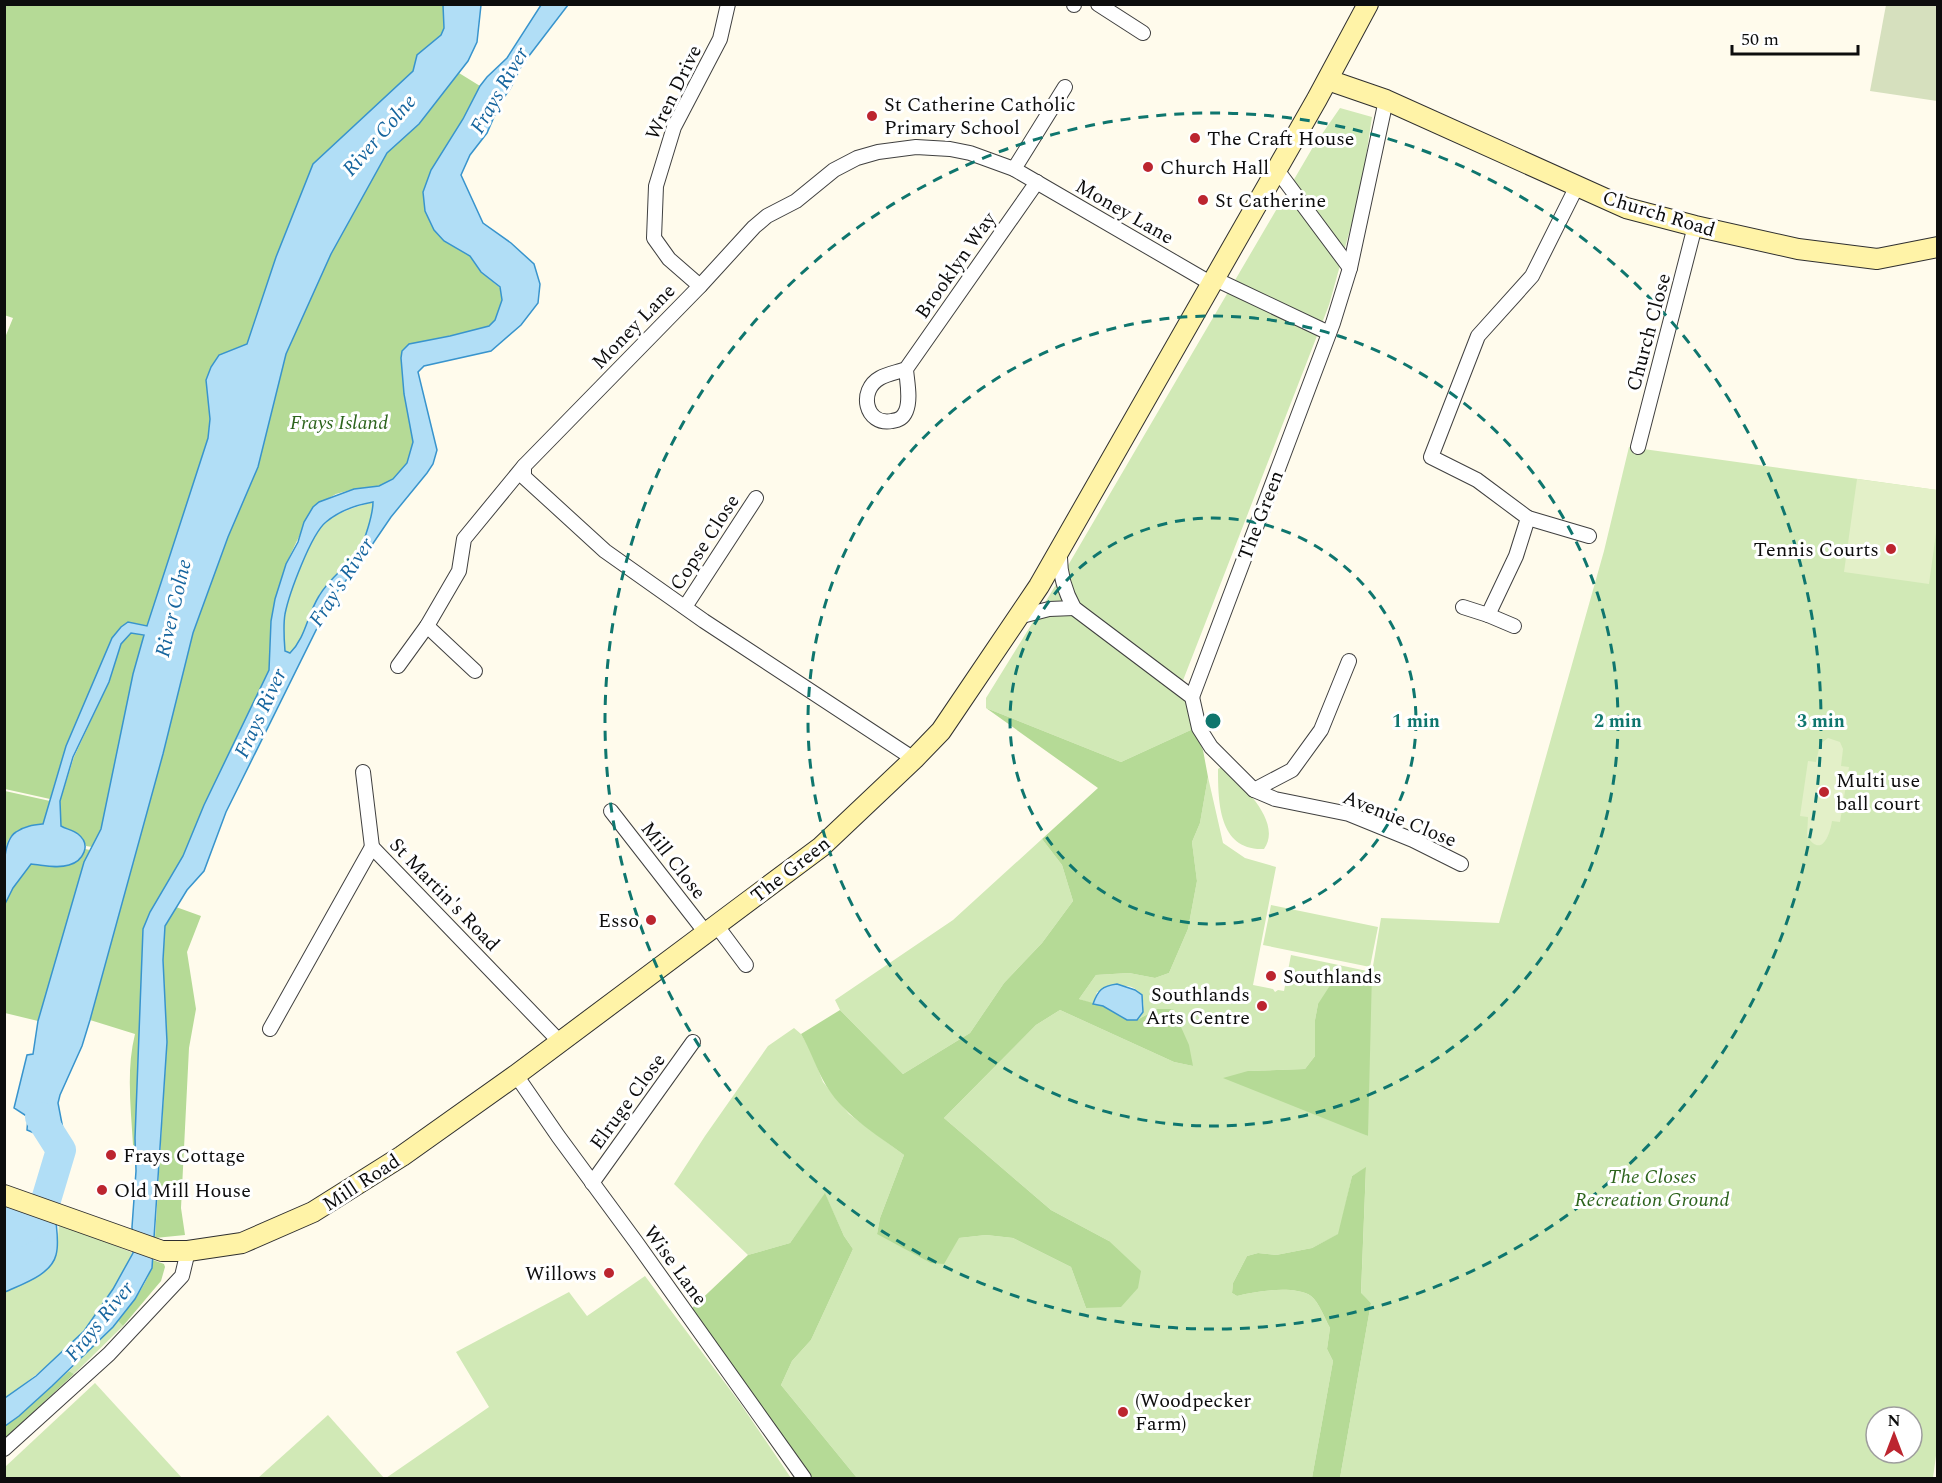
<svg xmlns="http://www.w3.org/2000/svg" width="1942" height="1483" font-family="Spectral,serif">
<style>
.green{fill:#d1e9b6;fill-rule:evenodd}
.forest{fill:#b5da96}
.cemetery{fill:#d6e0be}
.pitch{fill:#e3f0c8}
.water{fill:#b1def6;stroke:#3894cd;stroke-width:1.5;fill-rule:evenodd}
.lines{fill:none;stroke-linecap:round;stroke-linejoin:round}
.river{stroke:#b1def6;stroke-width:30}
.street-casing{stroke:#404040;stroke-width:16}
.secondary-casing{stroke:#2f2f2f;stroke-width:22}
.street{stroke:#fff;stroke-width:14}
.secondary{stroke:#fff3a7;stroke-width:20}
.ring{fill:none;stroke:#0f766e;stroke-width:3;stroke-dasharray:10 8}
.poi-dot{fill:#bc252f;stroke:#fff;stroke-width:2}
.labels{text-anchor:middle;stroke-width:6;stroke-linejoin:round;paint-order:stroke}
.street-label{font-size:20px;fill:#0d0d0d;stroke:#fff}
.poi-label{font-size:20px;fill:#0d0d0d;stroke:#fff;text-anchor:start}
.park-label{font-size:20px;font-style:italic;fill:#2d641d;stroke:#fff}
.water-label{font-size:21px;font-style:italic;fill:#16659e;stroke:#fff}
.centre{fill:#0f766e;stroke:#fff;stroke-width:3}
.ring-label{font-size:18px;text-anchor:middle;font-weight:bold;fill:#0f766e;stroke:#fff;stroke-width:6;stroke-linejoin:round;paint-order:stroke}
</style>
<rect width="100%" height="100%" fill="#fffbec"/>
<g class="green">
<polygon points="1340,108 1372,117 1361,190 1329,305 1182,683 1193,729 1121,762 986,708 986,698 1070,562 1313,147"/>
<path d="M1629,447L1937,490L1938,1441L1933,1478H1340L1371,1303L1361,1294L1366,1168L1352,1176L1339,1234L1312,1248L1276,1255L1258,1253L1247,1256L1233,1283L1232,1293L1237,1296C1255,1291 1295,1285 1311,1296C1319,1302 1325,1319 1330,1328L1327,1349L1333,1361L1312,1478H857L781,1385L792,1361L811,1340L853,1249L844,1236L825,1194L790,1243L748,1255L674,1184L705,1136L768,1046L794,1028L801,1034L811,1051L823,1082L849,1114L904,1155L880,1218L877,1234L959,1238L986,1235L1013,1238L1071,1267L1086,1308L1109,1241L1051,1210L944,1118L1036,1025L1060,1010L1174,1062L1193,1066L1157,1009L1137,1020C1148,1010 1145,988 1127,986C1118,986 1106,991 1097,992L1093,1004L1079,999L1096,975L1129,973L1155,978L1169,973L1188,929L1197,881L1192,842L1200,823L1208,777L1223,843L1245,858L1276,867L1253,985L1273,989L1275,992L1278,990L1284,991L1291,955L1372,972L1381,918L1499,923L1604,551ZM1318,1004L1368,1136L1248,1071L1305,1069L1315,1056V1020ZM1876,1417H1912V1453H1876Z"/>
<path d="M373,502C373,513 365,541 359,550C348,567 330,578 319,595C307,614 306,636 291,653L285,651C284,639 283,626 285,614C289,594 311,534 326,522C340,511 356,507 373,502Z"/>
<path d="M1221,767L1224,768C1242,785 1283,822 1264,849C1219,851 1218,803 1218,769Z"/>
<polygon points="1042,839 1062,865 1073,901 1042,943 1004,983 970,1033 903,1074 840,1010 835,1000 953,920"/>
<polygon points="1271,905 1378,927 1370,967 1263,945"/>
<path d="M59,1222L133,1253C119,1280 104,1309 83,1331C60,1357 33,1378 5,1398V1292L34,1278L57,1253Z"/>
<polygon points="645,1276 740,1403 791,1478 386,1478 489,1407 456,1352 569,1292 587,1316"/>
<polygon points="118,1321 123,1326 74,1374 69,1371"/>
<polygon points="95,1383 182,1478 5,1478 5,1467"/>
<polygon points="328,1415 384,1478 258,1478"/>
</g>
<g class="forest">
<polygon points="5,5 443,5 444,28 441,35 417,55 413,71 312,167 276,257 247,344 206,380 210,419 208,438 147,626 128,622 121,627 112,639 66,746 50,799 5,789 4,340 13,318 4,315"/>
<path d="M459,73L480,86L463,119L431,170L423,192L425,211L434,230L444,241L470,256L481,272L500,288L502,300L495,320L489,326L450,336L409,344L404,394L413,442L407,463L393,479L379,486L354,489L336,494L313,507L286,564L275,599L271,621L269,670L204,805L183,856L150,912L143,929L136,1146L133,1145C131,1109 126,1070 135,1034L90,1020L163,754L193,633L228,537L258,467L286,354L331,254L387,153L419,124Z"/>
<polygon points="131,633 144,635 133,674 101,829 92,847 86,846 83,839 61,827 60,801 74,757 109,682 121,644"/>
<path d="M986,708L1121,762L1193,729L1203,750L1208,777L1200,823L1192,842L1197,881L1188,929L1169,973L1155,978L1129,973L1096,975L1079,999L1103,1006L1127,1020H1137L1157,1009H1173L1189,1045L1193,1066L1174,1062L1060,1010L1036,1025L944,1118L1051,1210L1109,1241L1141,1271L1138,1288L1121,1307L1086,1308L1071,1267L1013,1238L986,1235L959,1238L944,1264L931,1263L877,1234L880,1218L904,1155C876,1134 840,1113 823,1080C815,1065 810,1049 801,1034L840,1010L903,1074L970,1033L1004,983L1042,943L1073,901L1062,865L1042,839L1098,788Z"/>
<path d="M5,791L50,801L43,824C27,826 7,830 6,850C5,856 6,859 5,864Z"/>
<path d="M85,849L90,850L84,862L38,1021L5,1013L4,904C11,889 20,876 31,864L50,866L82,857Z"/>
<polygon points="176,907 201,916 187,952 196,1009 189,1048 181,1208 185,1235 155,1238 167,1042 163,960 165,925"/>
<polygon points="1372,972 1368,1136 1223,1078 1248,1071 1305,1069 1315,1056 1315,1020 1318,1004 1329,987 1337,978"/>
<path d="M1366,1167L1361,1293L1371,1303L1340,1478H1312L1333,1361L1327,1349L1330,1328C1325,1319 1319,1302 1311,1296C1295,1285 1255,1291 1237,1296L1232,1293L1233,1283L1247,1256L1258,1253L1276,1255L1312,1248L1338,1234L1352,1176Z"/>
<polygon points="825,1193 844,1236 853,1249 811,1340 792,1361 781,1385 857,1478 812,1478 691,1309 748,1255 790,1243"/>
<path d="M153,1260L164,1264L165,1267L161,1281L123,1326L118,1321C131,1304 150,1282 153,1260Z"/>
<polygon points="69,1371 74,1374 5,1439 5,1426 19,1416"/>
</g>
<polygon class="cemetery" points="1886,5 1937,5 1937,101 1870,91"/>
<g class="pitch">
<polygon points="1857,479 1937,490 1937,526 1929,584 1844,572"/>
<path d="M1828,738L1840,742L1843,749L1841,766L1849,767L1840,822L1832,821C1830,834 1822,859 1807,836L1808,817L1800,816L1808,761L1816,762L1820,744Z"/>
</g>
<g class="water">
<path d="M443,5H481L477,42L468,61L419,124L387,153L331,254L286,354L258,467L228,537L193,633L163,754L90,1020L82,1046L60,1095L58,1103L68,1155L54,1151L51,1140L27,1130L28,1117L14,1108L27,1055L33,1054L38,1021L84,862L101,829L133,674L144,635L131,633L121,644L109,682L73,757L60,801L61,826C66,829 73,830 78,834C92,845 83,861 69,865C57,869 43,865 31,864L13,888L5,904C4,886 0,842 16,832C24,826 34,825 43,824L66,746L112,638L121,627L128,622L147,626L208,438L210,419L206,380L211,367L219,355L247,344L276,257L313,164L413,71L417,55L441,35L444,28Z"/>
<path d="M541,5H568L522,65L510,89L500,103L487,133L470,155L461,175L483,223L511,243L534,264L540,284L538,303L521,325L491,351L424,366L418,372L437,450L433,464L427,473L391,517L359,564L332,598L226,812L204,871L187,890L165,926L163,960L167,1042L152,1268L135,1299L113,1327L52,1386L19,1416L5,1426V1398L36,1376L84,1331L113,1289L133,1253L132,1227L136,1171L135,1138L143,929L150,912L183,856L204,805L269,670L271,621L275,599L286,564L298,542L304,522L313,507L319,502L354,489L379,486L393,479L407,463L413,442L404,394L401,358L402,351L409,344L450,336L489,326L495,320L502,300L500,287L481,272L470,256L444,241L434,230L425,211L423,192L431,170L463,119L480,86L487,77L507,58ZM373,502C373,513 365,542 358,551C347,567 329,578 319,596C307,615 306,637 290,653L285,651C284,638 283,626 285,614C289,594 311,534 326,522C339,511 356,505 373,502Z"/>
<path d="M1117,984L1135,990L1142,995L1143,1012L1137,1020H1127L1103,1006L1093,1004C1098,990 1102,986 1117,984Z"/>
<path d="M4,1202L56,1222C57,1232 59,1245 56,1255C51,1275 22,1284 5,1292Z"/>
</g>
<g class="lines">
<polyline class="river" points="4,1239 40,1220 61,1150 40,1117"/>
<defs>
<g id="street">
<polyline points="1098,4 1143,33"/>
<polyline points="1074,5 1074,4"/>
<polyline points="1014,169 1065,87"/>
<polyline points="1277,170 1350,268"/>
<polyline points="1215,279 1329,333"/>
<polyline points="700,286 669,259 654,238 656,186 674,127 720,39 728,4"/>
<path d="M906,369C898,372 887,374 880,378C858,390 865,426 892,421C899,420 903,418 906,411C911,399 907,382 906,369L1037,182"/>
<polyline points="1638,447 1695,226"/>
<polyline points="1528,518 1589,536"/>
<path d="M1060,551C1059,572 1064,590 1074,608L1192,697L1199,728L1211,747L1254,790L1275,799L1349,814L1413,840L1461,864"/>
<polyline points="685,607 756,498"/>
<polyline points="1463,607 1488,615 1516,556 1528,518 1477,480 1431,457 1478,336 1532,276 1577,186"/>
<polyline points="1488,615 1514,626"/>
<polyline points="1018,617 1049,609 1074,608"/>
<polyline points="427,626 475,671"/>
<polyline points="398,666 427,626 459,571 464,539 524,466"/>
<polyline points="1192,697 1333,323 1350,268 1386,100"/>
<polyline points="914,759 704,621 605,551 524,477 524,466 700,286 754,227 767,216 796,201 834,170 857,158 878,152 916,147 950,149 970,153 1014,169 1212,284"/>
<polyline points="363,772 372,847"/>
<polyline points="1254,790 1292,770 1321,730 1349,661"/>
<polyline points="611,811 706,933"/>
<polyline points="717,926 746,965"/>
<polyline points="270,1029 372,847 560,1042"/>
<polyline points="516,1075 558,1136 636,1242 804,1478"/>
<polyline points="592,1183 693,1042"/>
<polyline points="4,1449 109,1354 182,1276 188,1251"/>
</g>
<g id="secondary">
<polyline points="1328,80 1386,100 1626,208 1695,226 1798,249 1877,259 1938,247"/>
<polyline points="4,1195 162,1251 188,1251 242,1243 313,1212 402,1156 516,1075 821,847 914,759 941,731 1039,586 1317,99 1368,4"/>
</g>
</defs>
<use href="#street" class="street-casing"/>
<use href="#secondary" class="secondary-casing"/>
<use href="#street" class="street"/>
<use href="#secondary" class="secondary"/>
</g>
<g class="ring">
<circle cx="1213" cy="721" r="203"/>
<circle cx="1213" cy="721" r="405"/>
<circle cx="1213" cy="721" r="608"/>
</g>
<g class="poi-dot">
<circle cx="872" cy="116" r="6"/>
<circle cx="1195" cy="138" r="6"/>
<circle cx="1148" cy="167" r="6"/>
<circle cx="1203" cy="200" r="6"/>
<circle cx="1891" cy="549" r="6"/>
<circle cx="1824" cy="792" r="6"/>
<circle cx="651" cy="920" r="6"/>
<circle cx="1271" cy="976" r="6"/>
<circle cx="1262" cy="1006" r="6"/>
<circle cx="111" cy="1155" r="6"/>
<circle cx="102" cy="1190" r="6"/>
<circle cx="609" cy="1273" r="6"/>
<circle cx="1123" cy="1412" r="6"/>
</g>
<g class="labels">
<g class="street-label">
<text transform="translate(673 92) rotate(-64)" y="7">Wren Drive</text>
<text transform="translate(1125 211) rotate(30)" y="7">Money Lane</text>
<text transform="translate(1659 213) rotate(17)" y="7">Church Road</text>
<text transform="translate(955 265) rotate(-55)" y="7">Brooklyn Way</text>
<text transform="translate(633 326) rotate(-46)" y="7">Money Lane</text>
<text transform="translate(1648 332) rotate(-75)" y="7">Church Close</text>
<text transform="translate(1260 515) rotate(-69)" y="7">The Green</text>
<text transform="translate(704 542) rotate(-57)" y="7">Copse Close</text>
<text transform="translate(1400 818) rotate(22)" y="7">Avenue Close</text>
<text transform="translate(674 860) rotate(52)" y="7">Mill Close</text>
<text transform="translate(790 869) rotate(-38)" y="7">The Green</text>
<text transform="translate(445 894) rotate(46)" y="7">St Martin's Road</text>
<text transform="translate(627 1101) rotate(-54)" y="7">Elruge Close</text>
<text transform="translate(361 1182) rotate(-33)" y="7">Mill Road</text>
<text transform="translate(676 1265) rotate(54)" y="7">Wise Lane</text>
</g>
<g class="poi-label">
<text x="884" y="111">St Catherine Catholic<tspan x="884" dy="23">Primary School</tspan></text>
<text x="1207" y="145">The Craft House</text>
<text x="1160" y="174">Church Hall</text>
<text x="1215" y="207">St Catherine</text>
<text x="1879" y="556" text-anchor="end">Tennis Courts</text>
<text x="1836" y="787">Multi use<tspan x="1836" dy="23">ball court</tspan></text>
<text x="639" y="927" text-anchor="end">Esso</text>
<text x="1283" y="983">Southlands</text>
<text x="1250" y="1001" text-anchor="end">Southlands<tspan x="1250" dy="23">Arts Centre</tspan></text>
<text x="123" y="1162">Frays Cottage</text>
<text x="114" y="1197">Old Mill House</text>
<text x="597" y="1280" text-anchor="end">Willows</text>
<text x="1135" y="1407">(Woodpecker<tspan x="1135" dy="23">Farm)</tspan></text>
</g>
<g class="park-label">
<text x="339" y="429">Frays Island</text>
<text x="1652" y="1183">The Closes<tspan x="1652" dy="23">Recreation Ground</tspan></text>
</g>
<g class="water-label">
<text transform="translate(499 90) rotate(-60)" y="7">Frays River</text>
<text transform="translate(379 135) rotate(-49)" y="7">River Colne</text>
<text transform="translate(341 582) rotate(-57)" y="7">Fray's River</text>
<text transform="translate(173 608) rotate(-77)" y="7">River Colne</text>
<text transform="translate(260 713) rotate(-65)" y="7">Frays River</text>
<text transform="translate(99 1321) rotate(-51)" y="7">Frays River</text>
</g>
</g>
<circle cx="1213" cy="721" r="9" class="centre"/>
<g class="ring-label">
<text x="1416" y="727">1 min</text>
<text x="1618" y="727">2 min</text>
<text x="1821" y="727">3 min</text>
</g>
<rect width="1942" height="1483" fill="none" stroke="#0d0d0d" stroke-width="12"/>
<g transform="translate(1894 1435)"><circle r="28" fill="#ffffff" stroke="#9e9e9e" stroke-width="1.5"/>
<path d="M0-4.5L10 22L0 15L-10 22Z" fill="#bc252f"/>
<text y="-9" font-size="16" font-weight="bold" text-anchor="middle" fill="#0d0d0d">N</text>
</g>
<path d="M1732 45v9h126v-9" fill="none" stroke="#0d0d0d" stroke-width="3"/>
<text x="1741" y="45" font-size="18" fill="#0d0d0d" stroke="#ffffff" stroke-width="4.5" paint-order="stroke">50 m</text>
</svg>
